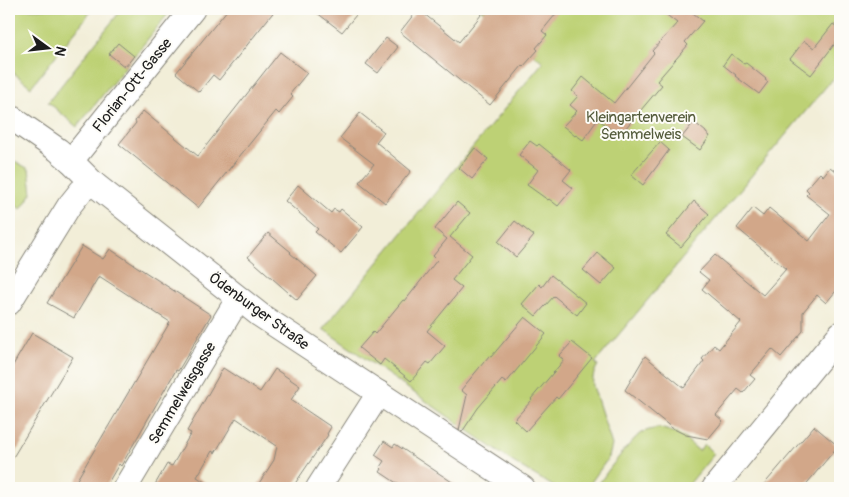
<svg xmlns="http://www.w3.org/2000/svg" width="849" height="497" font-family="Pangolin,sans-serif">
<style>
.green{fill:#bdd175;stroke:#6c7648}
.building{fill:#d2a789}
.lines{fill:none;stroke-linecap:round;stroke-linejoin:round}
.street-casing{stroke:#87857a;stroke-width:26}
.street{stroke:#fff;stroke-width:24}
.labels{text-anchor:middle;stroke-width:4;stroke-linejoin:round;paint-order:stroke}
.street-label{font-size:15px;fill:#1c1c1c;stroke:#fdfcf7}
.park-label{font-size:15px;fill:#545b3b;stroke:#fdfcf7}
</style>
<rect width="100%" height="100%" fill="#fdfcf7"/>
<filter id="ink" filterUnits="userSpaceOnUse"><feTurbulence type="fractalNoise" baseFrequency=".02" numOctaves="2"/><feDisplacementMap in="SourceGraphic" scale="10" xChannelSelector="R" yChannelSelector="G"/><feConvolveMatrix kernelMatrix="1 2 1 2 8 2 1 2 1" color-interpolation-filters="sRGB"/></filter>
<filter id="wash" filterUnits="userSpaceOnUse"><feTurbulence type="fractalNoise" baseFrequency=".0096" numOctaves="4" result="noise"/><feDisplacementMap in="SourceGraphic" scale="20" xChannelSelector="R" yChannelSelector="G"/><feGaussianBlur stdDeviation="1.12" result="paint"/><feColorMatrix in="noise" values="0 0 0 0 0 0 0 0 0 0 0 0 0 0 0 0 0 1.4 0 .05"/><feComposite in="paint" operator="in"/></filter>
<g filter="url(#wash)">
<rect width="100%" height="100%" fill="#f2eed8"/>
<g class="green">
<polygon points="9,9 93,9 31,87 9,69"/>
<polygon points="122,9 172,9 77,127 48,102"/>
<path d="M480,9H840V70L595,363L598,365C594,372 592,377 593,386L612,445L609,457L587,488H556L513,462L323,329L543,62Z"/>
<polygon points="9,158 29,169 32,193 21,209 9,201"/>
<path d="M660,428L676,433L683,437L699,451L704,444L714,454L686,488H597C600,479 633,438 641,433C647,430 653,429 660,428Z"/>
</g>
<g id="blocks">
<g class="building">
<polygon points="228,9 276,9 219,80 213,75 199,92 176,73"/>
<polygon points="312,9 361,9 342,32"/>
<polygon points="418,9 459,42 486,9 560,9 542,31 547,35 536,48 538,50 523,67 522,66 490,105 400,32"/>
<polygon points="659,9 688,9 703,21 685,42 688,45 657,81 662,85 619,136 598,119 583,140 576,135 575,136 563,126 577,111 570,105 578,96 572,91 583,77 614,103 654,53 652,51 677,23"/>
<polygon points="833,24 840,29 840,37 811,75 790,59 804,41 814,48"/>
<polygon points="386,38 398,47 378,73 366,64"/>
<polygon points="118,43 134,56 125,67 109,54"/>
<polygon points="280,52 307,73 290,94 293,97 279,114 276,111 198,208 119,144 136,123 135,121 143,111 198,156"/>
<polygon points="731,54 744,64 746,63 766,79 765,80 768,82 759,94 735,76 736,75 723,65"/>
<polygon points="360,113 384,132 376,142 411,171 385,203 359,182 374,164 340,138"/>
<polygon points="694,122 706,132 706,133 710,136 700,150 682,137"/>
<polygon points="530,141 537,146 539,144 571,170 563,180 573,188 558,206 549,199 548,200 527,185 538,170 519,155"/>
<polygon points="660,142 669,150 643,185 631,175"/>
<polygon points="475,148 488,159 472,179 459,168"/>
<polygon points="830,167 840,175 840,286 826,303 817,295 803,312 803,331 781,357 772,349 750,375 755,379 743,393 738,389 716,415 723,421 708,439 686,435 672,428 625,390 645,356 684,388 704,361 702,359 714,345 719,349 741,322 702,289 709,280 699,272 715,255 763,295 786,269 737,228 753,208 763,216 769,208 809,241 830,214 806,195 809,192 806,189 820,173 823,176"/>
<polygon points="298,185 331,213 334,209 339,212 341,209 363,227 341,253 315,232 318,229 285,201"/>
<polygon points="694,201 709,214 681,247 666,235"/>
<polygon points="457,202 470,213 450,237 472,255 452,280 462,288 427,331 445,346 430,364 427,362 411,381 384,359 380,365 359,348 373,332 375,334 403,300 405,301 437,260 433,256 447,239 435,229"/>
<polygon points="515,221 534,236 516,257 498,242"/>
<polygon points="268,233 291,252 290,253 317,276 297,300 248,257"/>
<polygon points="82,246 103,259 110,249 211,315 178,371 176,370 121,466 119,464 105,488 72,488 170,322 99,276 74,318 47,303"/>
<polygon points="598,253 616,268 601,285 583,270"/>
<polygon points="551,275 586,303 577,315 554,296 536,316 522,304 539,284 542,287"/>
<polygon points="525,317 546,334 506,383 502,380 478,408 462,432 459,430 467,395 461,390 489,356 491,357"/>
<polygon points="32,333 73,357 9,464 9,372"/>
<polygon points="572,342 592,358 558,399 556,397 526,431 514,420 532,400 531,399 564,360 559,356"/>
<polygon points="223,368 260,392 275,369 300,386 291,400 331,427 327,434 328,435 292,488 256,488 274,460 277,446 236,418 215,453 212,451 197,477 214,488 153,488 167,464 172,466 191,433 187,431"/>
<polygon points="814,426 838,446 803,488 761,488"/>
<polygon points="384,441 393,447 395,444 461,488 404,488 380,472 382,469 380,467 384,461 375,455"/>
</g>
</g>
</g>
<g filter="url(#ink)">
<use href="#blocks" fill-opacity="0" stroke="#87857a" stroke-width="1"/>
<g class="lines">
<defs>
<g id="street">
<polyline points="9,116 58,150 71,161 94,184 260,315 523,488"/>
<polyline points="71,161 193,9"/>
<polyline points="9,303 69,206 81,191 88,186 94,184"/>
<polyline points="125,488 238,299"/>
<polyline points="318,488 379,393"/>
<polyline points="714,488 840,334"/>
</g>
</defs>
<use href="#street" class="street-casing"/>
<use href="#street" class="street"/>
</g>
</g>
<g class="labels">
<g class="street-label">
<text transform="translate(132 85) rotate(-51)" y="5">Florian-Ott-Gasse</text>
<text transform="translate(259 311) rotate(36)" y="5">Ödenburger Straße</text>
<text transform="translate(182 393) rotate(-59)" y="5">Semmelweisgasse</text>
</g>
<g class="park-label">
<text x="641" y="122">Kleingartenverein<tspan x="641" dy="17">Semmelweis</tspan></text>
</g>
</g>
<rect width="849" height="497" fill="none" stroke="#fdfcf7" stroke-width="30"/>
<g transform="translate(48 48) rotate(105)" stroke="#fdfcf7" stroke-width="4" paint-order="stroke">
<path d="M0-4L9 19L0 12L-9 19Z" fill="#1c1c1c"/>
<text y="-8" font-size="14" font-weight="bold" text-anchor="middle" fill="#1c1c1c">N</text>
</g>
</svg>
